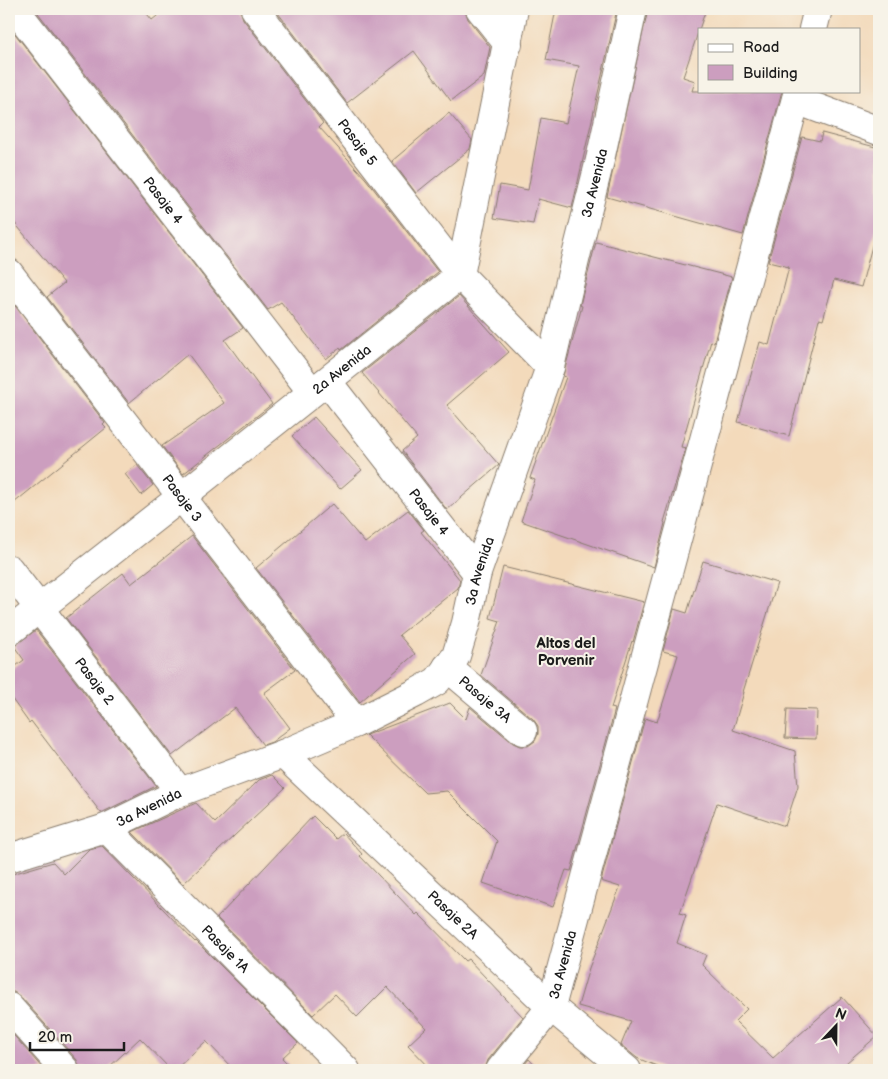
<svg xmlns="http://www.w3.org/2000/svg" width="888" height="1079" font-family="'Balsamiq Sans',sans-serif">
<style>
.building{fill:#cc9ebf}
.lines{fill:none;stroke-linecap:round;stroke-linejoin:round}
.minor-casing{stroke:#887b6c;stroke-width:30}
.minor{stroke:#fff;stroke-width:28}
.labels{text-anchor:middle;stroke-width:4;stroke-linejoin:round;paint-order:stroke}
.street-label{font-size:14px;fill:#1c1c1c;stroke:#f7f3e8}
.neighbourhood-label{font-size:15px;font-weight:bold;fill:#1c1c1c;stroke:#f7f3e8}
</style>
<rect width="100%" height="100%" fill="#f7f3e8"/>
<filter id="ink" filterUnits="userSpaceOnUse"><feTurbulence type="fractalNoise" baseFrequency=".02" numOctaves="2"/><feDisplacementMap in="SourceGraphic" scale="10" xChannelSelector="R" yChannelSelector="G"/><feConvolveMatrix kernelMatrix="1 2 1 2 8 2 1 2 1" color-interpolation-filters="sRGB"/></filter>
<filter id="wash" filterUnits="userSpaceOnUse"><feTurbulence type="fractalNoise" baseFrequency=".0096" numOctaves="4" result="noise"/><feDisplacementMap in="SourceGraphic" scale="20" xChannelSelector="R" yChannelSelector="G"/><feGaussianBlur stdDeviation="1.12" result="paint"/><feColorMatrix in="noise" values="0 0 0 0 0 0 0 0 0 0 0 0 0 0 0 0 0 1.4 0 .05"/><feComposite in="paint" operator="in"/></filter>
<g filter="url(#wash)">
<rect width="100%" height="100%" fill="#f3dabb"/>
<g id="blocks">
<g class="building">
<polygon points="35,9 143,9 152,20 166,9 240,9 243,19 323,123 319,127 366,179 438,272 341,350 340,348 326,359 281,302 268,310"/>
<polygon points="275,9 465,9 468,19 490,47 484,76 451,101 414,51 347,103"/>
<polygon points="556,9 617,9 572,208 538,199 533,224 494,218 500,185 528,190 541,118 566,123 579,66 546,60"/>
<polygon points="648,9 706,9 683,77 695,81 692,91 782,91 743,235 607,197"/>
<polygon points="9,26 243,328 225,340 272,404 183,474 162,446 224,403 188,354 129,403 47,297 64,283 9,216"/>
<polygon points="449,113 472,140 470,149 416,193 392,161"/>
<polygon points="822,133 879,148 879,220 861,287 834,280 823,320 819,319 789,436 738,422 760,342 769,345 789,267 768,262 802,137 820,141"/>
<polygon points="596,242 732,277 714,342 711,341 681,447 686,448 664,522 665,523 654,567 521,521 535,480 530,478 566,377 563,376 582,306 580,305"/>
<polygon points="459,296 509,352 447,405 499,465 447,510 402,451 417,438 362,373"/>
<polygon points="9,298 105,423 103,425 106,428 9,507"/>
<polygon points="314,417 362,470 340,489 292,436"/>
<polygon points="137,465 153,485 141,495 125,474"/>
<polygon points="332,504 365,543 408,510 424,530 421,532 460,580 458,588 399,635 415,654 360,702 256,568"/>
<polygon points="192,536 295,670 264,693 290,728 272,742 263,745 235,708 172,756 66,618 123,573 131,584"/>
<polygon points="703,561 777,583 743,692 744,692 733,730 795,751 798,786 785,826 717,803 680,913 686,915 677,943 706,955 702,965 747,1009 735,1021 773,1058 842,997 877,1036 838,1070 663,1070 659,1067 637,1058 621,1045 631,1021 578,1006 589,968 620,887 601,881 645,718 657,722 678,655 663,651 674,609 687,613"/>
<polygon points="503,567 644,602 633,642 632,641 611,708 615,709 571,871 566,870 553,907 483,883 497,841 447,791 425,793 366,735 450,703 466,719 470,707 513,743 520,746 528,746 535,741 538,734 538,726 533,719 481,675 500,621 490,618"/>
<polygon points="36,630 156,786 101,813 31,721 29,723 9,695 9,671 24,660 14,646"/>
<polygon points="787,709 817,710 816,739 785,738"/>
<polygon points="272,775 285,788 183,884 132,832 196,803 215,823 259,780"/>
<polygon points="313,816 336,839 343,833 362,854 360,856 416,915 418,913 465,961 468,959 523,1017 488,1060 485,1070 432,1070 408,1045 426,1028 387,987 357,1017 335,994 313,1015 217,918"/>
<polygon points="102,846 195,942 196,941 298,1043 282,1058 294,1070 234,1070 206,1041 175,1070 171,1070 140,1038 106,1070 80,1070 77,1060 21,997 14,992 9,992 9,875 53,862 64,874 89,849"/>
<polygon points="9,1030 44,1070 9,1070"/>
<polygon points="529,1059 539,1070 520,1070"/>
</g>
</g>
</g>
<g filter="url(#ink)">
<use href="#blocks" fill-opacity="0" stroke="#887b6c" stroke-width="1"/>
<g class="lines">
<defs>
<g id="minor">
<path id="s1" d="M15,9L312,392"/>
<path id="s2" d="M255,9L460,275L550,367"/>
<polyline points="480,9 508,44"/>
<polyline points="813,29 818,9"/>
<polyline points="796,100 879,131"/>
<path id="s3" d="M9,273L356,723"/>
<path id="s4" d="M327,381L477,573"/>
<path id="s5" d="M9,569L180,792"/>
<path id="s6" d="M9,632L181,497L460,275L514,9"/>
<path id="s7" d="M447,667L523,731"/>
<path id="s8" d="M283,754L551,1007L627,1070"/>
<path id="s9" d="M106,828L346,1070"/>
<path id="s10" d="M9,858L106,828L180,792L283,754L356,723L416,693L437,681L456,656L466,623L477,573L550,367L575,260L600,160L633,9"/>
<polyline points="9,1007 65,1070"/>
<path id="s11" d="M500,1070L551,1007L798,91"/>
</g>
</defs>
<use href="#minor" class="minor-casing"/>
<use href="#minor" class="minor"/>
</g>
</g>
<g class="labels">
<g class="street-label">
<text dy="5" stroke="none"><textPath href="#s2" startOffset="168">Pasaje 5</textPath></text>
<text dy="5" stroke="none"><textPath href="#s10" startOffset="989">3a Avenida</textPath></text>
<text dy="5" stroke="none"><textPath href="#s1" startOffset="242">Pasaje 4</textPath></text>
<text dy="5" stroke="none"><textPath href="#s6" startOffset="424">2a Avenida</textPath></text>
<text dy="5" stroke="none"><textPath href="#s3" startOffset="284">Pasaje 3</textPath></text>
<text dy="5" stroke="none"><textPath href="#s4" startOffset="166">Pasaje 4</textPath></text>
<text dy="5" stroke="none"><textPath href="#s10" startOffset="584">3a Avenida</textPath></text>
<text dy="5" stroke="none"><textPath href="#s5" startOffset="141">Pasaje 2</textPath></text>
<text dy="5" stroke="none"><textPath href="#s7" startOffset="50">Pasaje 3A</textPath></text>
<text dy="5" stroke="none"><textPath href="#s10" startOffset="149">3a Avenida</textPath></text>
<text dy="5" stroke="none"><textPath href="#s8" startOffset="234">Pasaje 2A</textPath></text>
<text dy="5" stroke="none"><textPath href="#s9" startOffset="170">Pasaje 1A</textPath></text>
<text dy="5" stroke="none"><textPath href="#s11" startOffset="125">3a Avenida</textPath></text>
</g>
<g class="neighbourhood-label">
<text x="566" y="648">Altos del<tspan x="566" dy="17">Porvenir</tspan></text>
</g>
</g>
<rect width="888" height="1079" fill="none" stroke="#f7f3e8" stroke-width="30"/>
<rect x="698" y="28" width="162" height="65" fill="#f7f3e8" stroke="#9f9d96"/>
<rect x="708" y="44" width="25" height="8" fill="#ffffff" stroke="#9f9d96"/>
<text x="743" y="52" font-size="15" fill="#1c1c1c">Road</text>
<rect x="708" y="65" width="25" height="15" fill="#cc9ebf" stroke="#9f9d96"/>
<text x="743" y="78" font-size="15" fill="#1c1c1c">Building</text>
<g transform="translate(836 1026) rotate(22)" stroke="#f7f3e8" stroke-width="4" paint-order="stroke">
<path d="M0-4L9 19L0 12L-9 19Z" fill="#1c1c1c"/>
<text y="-8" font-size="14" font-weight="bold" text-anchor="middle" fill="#1c1c1c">N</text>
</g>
<path d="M30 1042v8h94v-8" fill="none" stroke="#1c1c1c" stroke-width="2.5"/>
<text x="38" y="1042" font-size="15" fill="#1c1c1c" stroke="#f7f3e8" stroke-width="4" paint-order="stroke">20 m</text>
</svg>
